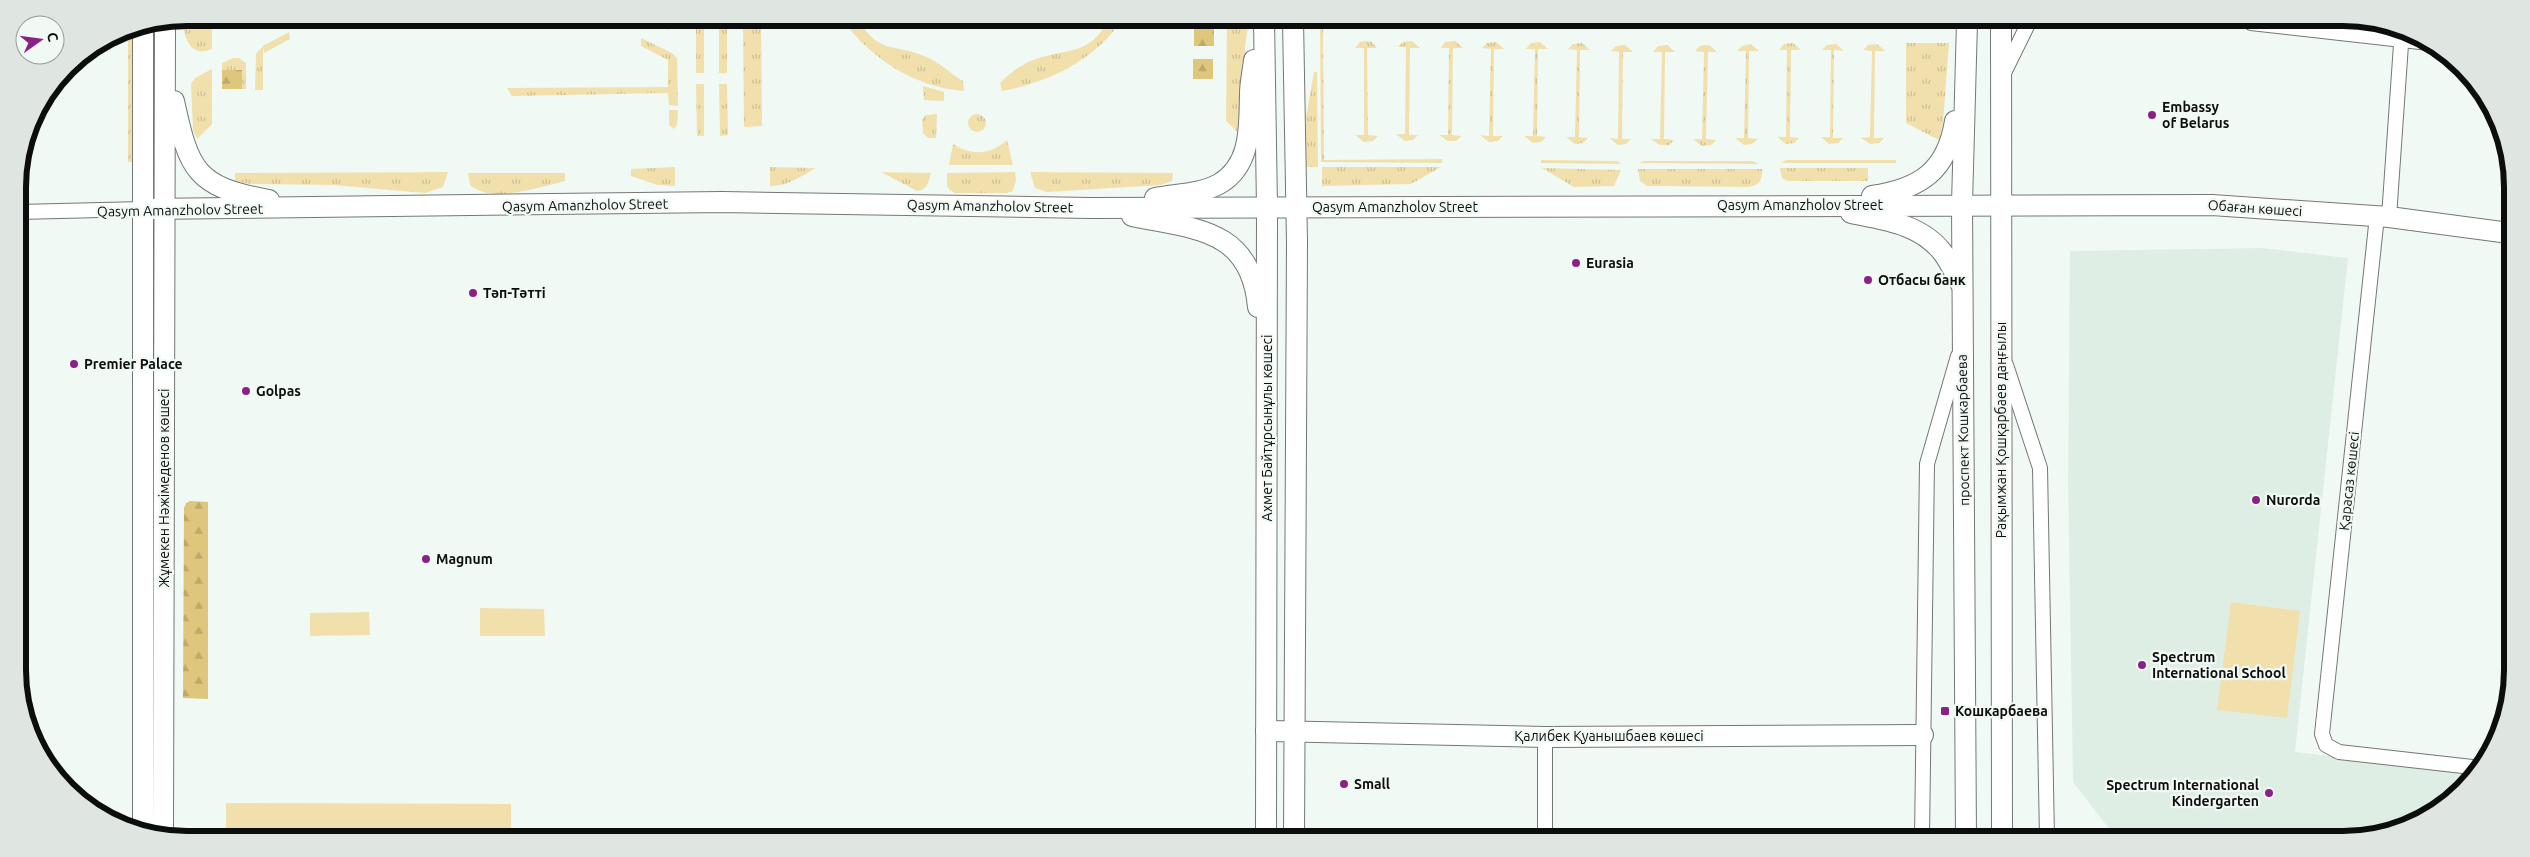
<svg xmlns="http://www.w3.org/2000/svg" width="2530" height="857" font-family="Ubuntu,sans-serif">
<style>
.built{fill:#dfeee5}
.grass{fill:url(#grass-tufts)}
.forest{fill:url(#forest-firs)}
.green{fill:#f1e0ac}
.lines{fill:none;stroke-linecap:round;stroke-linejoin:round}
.street-casing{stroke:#727975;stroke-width:16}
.secondary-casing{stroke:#727975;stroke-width:22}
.street{stroke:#fff;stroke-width:14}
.secondary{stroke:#fff;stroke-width:20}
.poi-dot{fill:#8b2186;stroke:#f1f9f4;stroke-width:2}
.labels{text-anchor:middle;stroke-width:4.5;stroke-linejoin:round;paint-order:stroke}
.poi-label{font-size:14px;font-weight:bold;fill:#0c0e0d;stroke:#f1f9f4;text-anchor:start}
.street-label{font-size:14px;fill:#0c0e0d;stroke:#f1f9f4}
.rim{fill:none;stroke:#0c0e0d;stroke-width:6}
</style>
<defs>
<pattern id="grass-tufts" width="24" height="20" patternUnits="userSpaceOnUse" patternTransform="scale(1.25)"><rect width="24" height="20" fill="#f1e0ac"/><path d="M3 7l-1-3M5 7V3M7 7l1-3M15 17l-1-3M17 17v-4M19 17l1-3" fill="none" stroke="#cdbf93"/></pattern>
<pattern id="forest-firs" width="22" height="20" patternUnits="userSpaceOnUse" patternTransform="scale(1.25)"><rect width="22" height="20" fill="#dec67c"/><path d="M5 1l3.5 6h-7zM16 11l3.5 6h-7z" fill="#bda96a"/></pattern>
</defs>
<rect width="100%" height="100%" fill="#f1f9f4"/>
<polygon class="built" points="2261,248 2348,258 2295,752 2475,773 2446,804 2408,827 2354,839 2117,839 2073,782 2068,483 2070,251"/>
<g class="grass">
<path d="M182,18H212V49C189,58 184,37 182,18Z"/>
<polygon points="645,19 659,19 667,23 667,19 677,19 674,25 668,30"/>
<polygon points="761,19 762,126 744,127 743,20"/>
<path d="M842,19H858C879,55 894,43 924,56C940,62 949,73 963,81L964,91C914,87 871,59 842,19Z"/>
<path d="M1108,20H1122C1094,61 1049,82 1002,91L1000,83C1010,73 1022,64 1036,59C1067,48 1090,56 1108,20Z"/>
<polygon points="1227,20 1249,20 1245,47 1244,138 1226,121"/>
<rect x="696" y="21" width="8" height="52"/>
<polygon points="1320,21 1323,21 1324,160 1442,159 1442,163 1321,162"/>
<rect x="719" y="22" width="8" height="51"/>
<rect x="1736" y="22" width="37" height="5"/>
<polygon points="1779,22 1817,22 1817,26 1780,27"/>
<polygon points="1823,22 1859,22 1864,26 1823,26"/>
<polygon points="138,27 137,162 128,162 128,29"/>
<polygon points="289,32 290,39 264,53 263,46"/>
<polygon points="641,38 672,53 677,58 678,106 669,105 668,93 512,96 507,88 668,87 668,60 641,46"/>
<polygon points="1366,41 1372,42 1377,48 1367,48 1368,135 1378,136 1373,141 1364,142 1355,135 1364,135 1364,48 1355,48 1360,42"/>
<polygon points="1412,41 1420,48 1410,48 1409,135 1418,135 1413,140 1405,141 1396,134 1405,134 1406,47 1398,47 1403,42"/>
<polygon points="1455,41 1463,48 1453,48 1452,135 1461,136 1456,141 1448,141 1439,135 1448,135 1449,48 1441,48 1445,42"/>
<polygon points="1496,42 1504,49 1494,49 1493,136 1503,136 1498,141 1489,142 1480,135 1489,136 1491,49 1482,48 1487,43"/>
<polygon points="1540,42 1548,49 1538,49 1537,136 1546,137 1541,142 1533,143 1524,136 1533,136 1535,49 1526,49 1531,43"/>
<polygon points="1582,43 1590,50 1580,50 1579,137 1588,138 1583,143 1575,144 1566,137 1575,137 1577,50 1568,49 1573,44"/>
<polygon points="1793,43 1801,50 1791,50 1790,137 1799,138 1794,143 1786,144 1777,137 1786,137 1787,50 1779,50 1784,44"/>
<polygon points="1906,43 1949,43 1943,123 1939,140 1906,123"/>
<polygon points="1751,44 1759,51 1749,51 1748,138 1758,139 1752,144 1744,145 1735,138 1744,138 1746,51 1737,51 1742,46"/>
<polygon points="1836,44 1844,51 1834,50 1833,138 1843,138 1838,143 1829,144 1821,137 1830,137 1831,50 1822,50 1827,45"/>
<polygon points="1877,44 1885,51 1875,51 1874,138 1884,138 1879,143 1870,144 1861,138 1870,137 1872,51 1863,50 1868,45"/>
<polygon points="1625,45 1633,52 1623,52 1622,139 1631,139 1626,144 1618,145 1609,138 1618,139 1619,52 1611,51 1616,46"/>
<polygon points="1667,45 1675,52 1665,52 1664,139 1674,140 1669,145 1660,145 1651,139 1660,139 1662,52 1653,52 1658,46"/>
<polygon points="1709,45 1717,52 1708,52 1706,139 1716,140 1711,145 1702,146 1693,139 1702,139 1704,52 1695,51 1700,46"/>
<polygon points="263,46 263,90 255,90 256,54"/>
<polygon points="233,58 239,58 246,63 246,89 242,89 242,70 222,70 222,63"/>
<polygon points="212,69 212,124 197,139 193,130 191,84 195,78"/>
<polygon points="1314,72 1317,72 1318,167 1306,167 1306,117"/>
<polygon points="696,84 704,84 704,136 697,136"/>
<polygon points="719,84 727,84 728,135 720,136"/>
<polygon points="923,86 944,92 944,101 924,100"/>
<polygon points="669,110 678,110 677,125 674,129 669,125"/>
<polygon points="937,114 936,138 928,138 923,133 922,120 925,115"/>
<circle cx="977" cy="123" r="9"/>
<path d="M1007,140L1013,165H949L953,144C972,156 990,155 1007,140Z"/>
<polygon points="1541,160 1617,161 1621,164 1541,163"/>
<polygon points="1786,160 1896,160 1896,163 1781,163"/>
<polygon points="1644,161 1752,161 1759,164 1639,163"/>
<polygon points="675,167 675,186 658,185 631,176 631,169"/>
<path d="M770,167L816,168C801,176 787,187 770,186Z"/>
<polygon points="1322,167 1441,167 1411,184 1322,186"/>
<polygon points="1542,168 1621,170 1614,186 1574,187"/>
<polygon points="1780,168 1868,168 1868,181 1788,181 1782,178"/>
<path d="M1638,169H1762C1763,179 1760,185 1749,187L1654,186H1647L1640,181Z"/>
<polygon points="448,172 443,187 425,193 333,185 250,184 235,181 235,173"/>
<path d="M881,172L931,173C928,182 928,190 917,191Z"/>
<polygon points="1015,172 1016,180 1013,191 1006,193 955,193 950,190 947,186 947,173"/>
<polygon points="1030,172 1173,173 1172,181 1161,185 1047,192 1035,188"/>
<path d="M468,173H565V181C540,187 491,204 470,185Z"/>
</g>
<g class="forest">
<polygon points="1194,26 1214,27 1214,46 1194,46"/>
<rect x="1193" y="59" width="20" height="20"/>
<rect x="222" y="70" width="20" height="19"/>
<polygon points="190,501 208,502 208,699 183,698 184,508 186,503"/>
</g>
<g class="green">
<polygon points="2231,602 2300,611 2287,718 2217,710"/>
<polygon points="480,608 544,609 545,636 480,636"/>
<polygon points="369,612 370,635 310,636 310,613"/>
<polygon points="226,803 511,804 511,835 226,834"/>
</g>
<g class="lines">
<defs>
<g id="street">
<polyline points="2251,23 2429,43"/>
<polyline points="2003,75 2029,22"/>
<polyline points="18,212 143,209"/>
<polyline points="2377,216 2322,734 2326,745 2339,752 2481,768"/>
<polyline points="2389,217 2402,30"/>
<polyline points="2006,365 2040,468 2047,838"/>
<polyline points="1545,737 1545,837"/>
<polyline points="1922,838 1927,464 1958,356"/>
</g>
<g id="secondary">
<polyline points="1264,20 1267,207 1266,836"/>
<polyline points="1293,20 1297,242 1294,837"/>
<polyline points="2001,22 2002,838"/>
<polyline points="143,26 143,834"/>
<path d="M174,101C189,170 195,187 269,200"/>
<path d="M1872,196C1920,189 1947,171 1955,121"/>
<path d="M1155,198C1175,194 1201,194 1219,184C1252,165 1249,126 1250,94C1250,82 1253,71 1254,60"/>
<polyline points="143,209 723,202 1091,208 2212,205 2389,217 2509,233"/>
<path d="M1851,213C1885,220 1921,224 1943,253C1950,262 1955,274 1961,284"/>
<path d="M1132,216C1194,229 1251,228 1258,307"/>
<polyline points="1266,731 1545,737 1923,735"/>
<polyline points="163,834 165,22"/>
<polyline points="1966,838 1962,204 1967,22"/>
</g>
</defs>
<use href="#street" class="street-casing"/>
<use href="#secondary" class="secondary-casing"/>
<use href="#street" class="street"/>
<use href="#secondary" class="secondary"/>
</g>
<g class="poi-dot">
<circle cx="2152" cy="115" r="5"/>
<circle cx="1576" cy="263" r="5"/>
<circle cx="1868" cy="280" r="5"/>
<circle cx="473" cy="293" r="5"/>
<circle cx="74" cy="364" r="5"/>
<circle cx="246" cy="391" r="5"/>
<circle cx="2256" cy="500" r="5"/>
<circle cx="426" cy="559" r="5"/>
<circle cx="2142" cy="665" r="5"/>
<rect x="1940" y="706" width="10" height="10" rx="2.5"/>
<circle cx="1344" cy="784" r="5"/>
<circle cx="2269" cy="793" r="5"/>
</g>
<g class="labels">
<g class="poi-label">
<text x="2162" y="112">Embassy<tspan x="2162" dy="16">of Belarus</tspan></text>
<text x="1586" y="268">Eurasia</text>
<text x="1878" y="285">Отбасы банк</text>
<text x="483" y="298">Тәп-Тәтті</text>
<text x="84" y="369">Premier Palace</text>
<text x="256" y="396">Golpas</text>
<text x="2266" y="505">Nurorda</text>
<text x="436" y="564">Magnum</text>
<text x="2152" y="662">Spectrum<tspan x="2152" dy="16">International School</tspan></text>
<text x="1955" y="716">Кошкарбаева</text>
<text x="1354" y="789">Small</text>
<text x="2259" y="790" text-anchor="end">Spectrum International<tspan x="2259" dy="16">Kindergarten</tspan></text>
</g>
<g class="street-label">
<text transform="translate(585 205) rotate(-1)" y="5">Qasym Amanzholov Street</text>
<text x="1800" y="210">Qasym Amanzholov Street</text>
<text transform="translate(990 206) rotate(1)" y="5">Qasym Amanzholov Street</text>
<text x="1395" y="212">Qasym Amanzholov Street</text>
<text transform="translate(2255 208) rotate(4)" y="5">Обаған көшесі</text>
<text transform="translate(180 210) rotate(-1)" y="5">Qasym Amanzholov Street</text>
<text transform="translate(1267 428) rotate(-90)" y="5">Ахмет Байтұрсынұлы көшесі</text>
<text transform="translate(1963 430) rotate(-91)" y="5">проспект Кошкарбаева</text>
<text transform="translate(2001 430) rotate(-90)" y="5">Рақымжан Қошқарбаев даңғылы</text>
<text transform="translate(2349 481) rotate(-84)" y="5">Қарасаз көшесі</text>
<text transform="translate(164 488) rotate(-90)" y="5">Жұмекен Нәжімеденов көшесі</text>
<text x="1609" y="741">Қалибек Қуанышбаев көшесі</text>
</g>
</g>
<path d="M0 0H2530V857H0ZM187 26H2343A161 161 0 0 1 2504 187V670A161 161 0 0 1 2343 831H187A161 161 0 0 1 26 670V187A161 161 0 0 1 187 26Z" fill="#dfe6e2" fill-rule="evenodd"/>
<path class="rim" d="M187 26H2343A161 161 0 0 1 2504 187V670A161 161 0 0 1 2343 831H187A161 161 0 0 1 26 670V187A161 161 0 0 1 187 26Z"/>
<g transform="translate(40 40) rotate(76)"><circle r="24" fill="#f1f9f4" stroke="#959b98"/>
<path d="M0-4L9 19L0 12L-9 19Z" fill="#8b2186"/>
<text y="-8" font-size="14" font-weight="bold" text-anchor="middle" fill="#0c0e0d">С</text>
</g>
</svg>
